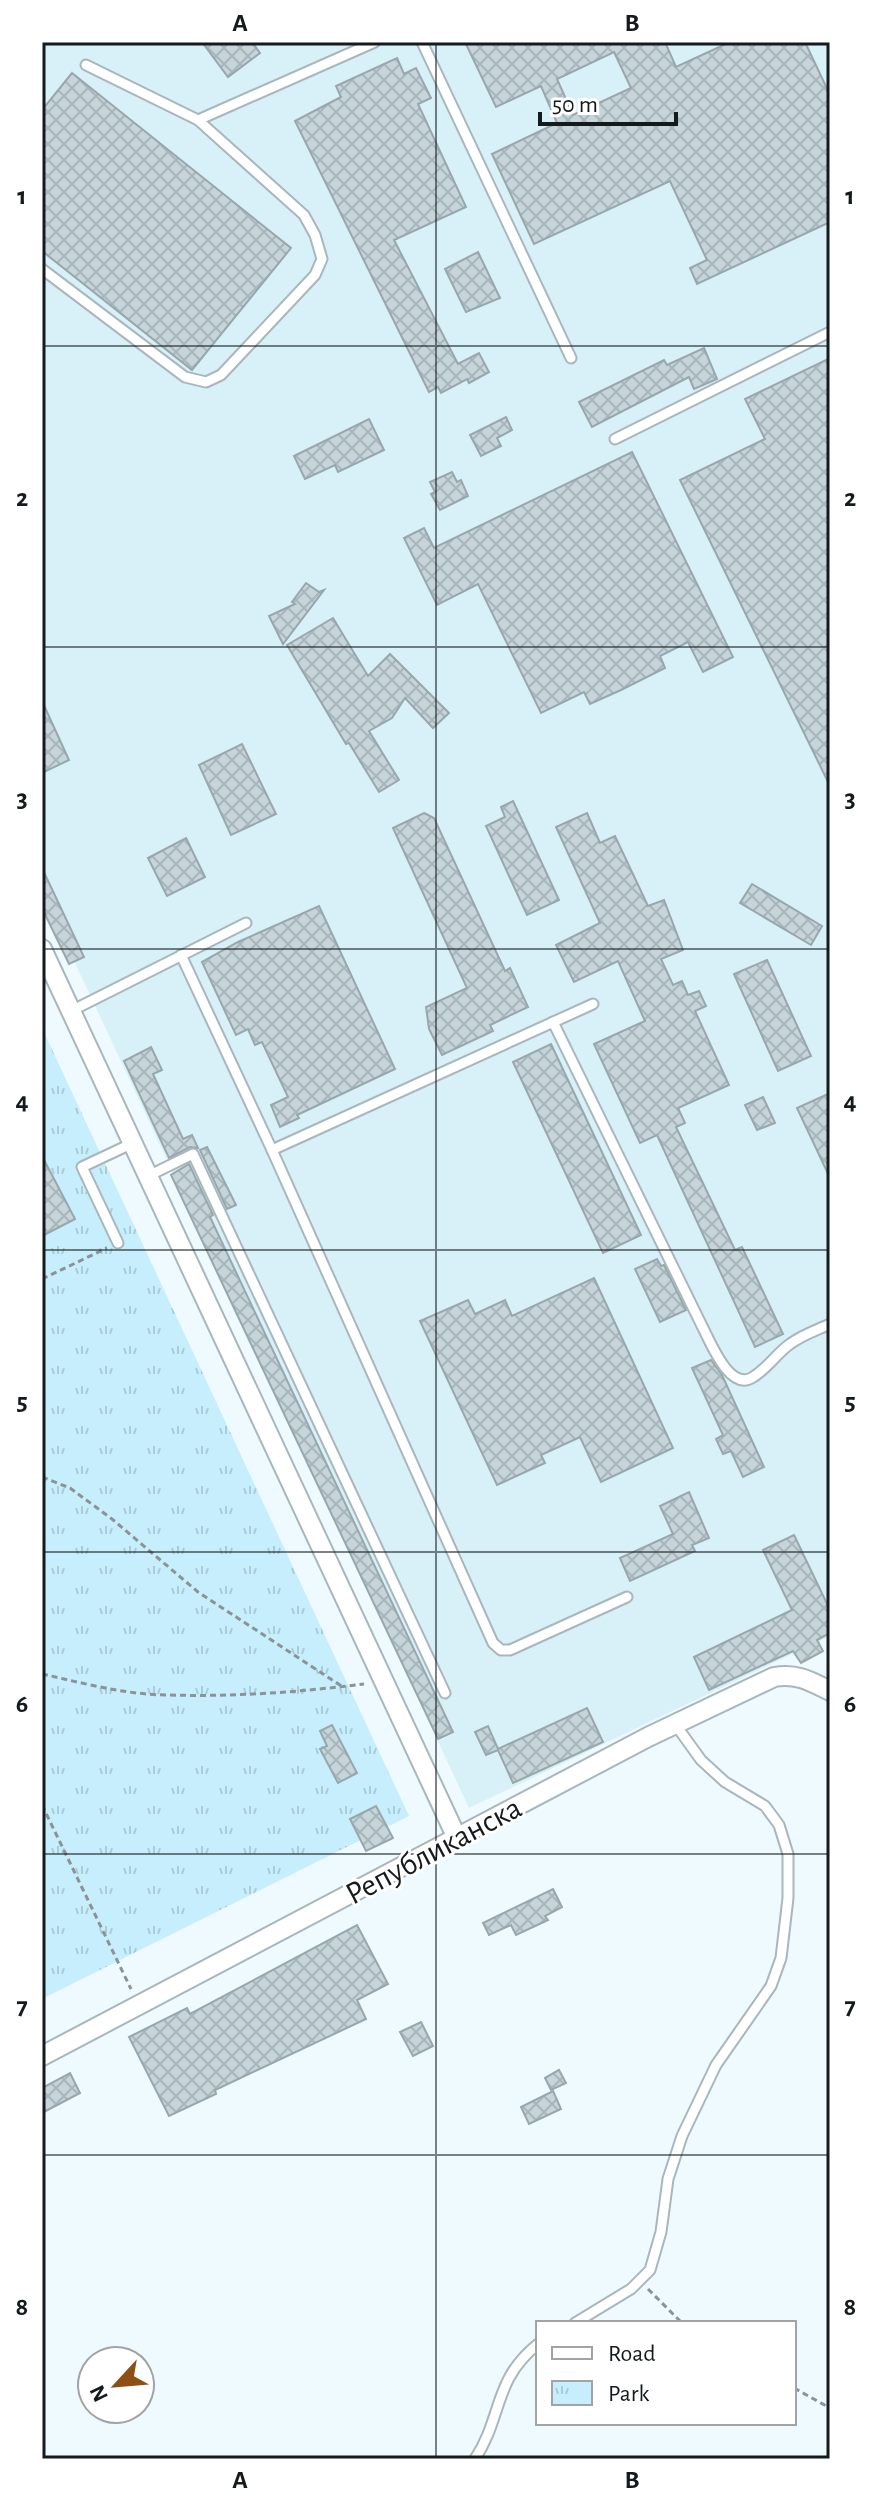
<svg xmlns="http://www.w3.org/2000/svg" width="872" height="2501" font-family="'Alegreya Sans',sans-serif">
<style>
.built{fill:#d8f1f9}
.park{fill:url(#park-tufts)}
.building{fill:url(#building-cross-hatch);stroke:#98a7ac;stroke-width:2;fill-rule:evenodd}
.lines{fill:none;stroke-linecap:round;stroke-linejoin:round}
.lane-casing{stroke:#a8b7bc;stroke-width:13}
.street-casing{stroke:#a8b7bc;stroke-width:22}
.path{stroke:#8a9397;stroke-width:3;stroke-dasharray:6 4;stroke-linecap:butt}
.lane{stroke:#fff;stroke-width:9}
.street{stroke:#fff;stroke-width:18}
.grid{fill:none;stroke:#151b1d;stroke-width:2;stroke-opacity:0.55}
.labels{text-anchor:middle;stroke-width:6;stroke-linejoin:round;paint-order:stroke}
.street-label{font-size:32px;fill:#151b1d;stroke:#fff}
.neatline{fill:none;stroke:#151b1d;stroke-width:3}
.grid-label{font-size:26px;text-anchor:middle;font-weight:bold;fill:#151b1d}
</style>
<defs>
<pattern id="park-tufts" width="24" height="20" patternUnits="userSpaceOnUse" patternTransform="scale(2)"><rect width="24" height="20" fill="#c7eefc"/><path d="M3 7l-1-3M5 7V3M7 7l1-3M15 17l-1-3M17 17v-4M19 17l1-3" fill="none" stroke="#aaccd8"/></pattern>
<pattern id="building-cross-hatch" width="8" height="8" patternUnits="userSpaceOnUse" patternTransform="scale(2)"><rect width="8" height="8" fill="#c5d5da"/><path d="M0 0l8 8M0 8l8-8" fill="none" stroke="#a8b6bb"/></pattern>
</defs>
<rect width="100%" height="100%" fill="#eefaff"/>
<polygon class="built" points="42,42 830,42 830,1636 469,1808 42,892"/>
<polygon class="park" points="42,1028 409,1816 42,1999"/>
<g class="building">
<polygon points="202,42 252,42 260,53 228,77"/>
<path d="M465,42H665L676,67L730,42H805L830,95V222L697,284L690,268L707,260L670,181L534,244L492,154L557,123L541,86L496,107ZM614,52L631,88L573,115L557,79Z"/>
<polygon points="397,58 404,74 416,68 431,98 418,104 466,207 394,240 458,364 479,353 489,372 469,383 467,379 441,393 438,387 429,392 295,121 341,97 336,86"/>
<polygon points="72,73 291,248 192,370 42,251 42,110"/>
<polygon points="478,252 500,298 466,312 445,269"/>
<polygon points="704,348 717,379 694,389 689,377 592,427 579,402 664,360 667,365"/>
<polygon points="830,358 830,786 680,480 765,439 745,399"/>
<polygon points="506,417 512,430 497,438 501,446 481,456 470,435"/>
<polygon points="369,419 384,450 338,472 335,465 305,479 294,456"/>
<polygon points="632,452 733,657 703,672 688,642 660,656 665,668 621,690 590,704 584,692 541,713 478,584 437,605 404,538 424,528 434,548"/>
<polygon points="452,472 457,482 461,480 468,496 440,510 431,494 435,492 430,482"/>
<polygon points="306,583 319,592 324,590 283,644 269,616 295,604 292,602"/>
<polygon points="333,618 368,676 390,654 449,713 433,728 405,698 392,718 369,731 399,780 379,792 349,743 346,744 287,645"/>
<polygon points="42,701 69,760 42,773"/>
<polygon points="242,744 276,814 231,835 199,765"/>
<polygon points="513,801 559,900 527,915 486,826 505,817 501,807"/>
<polygon points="424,813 434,818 505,971 510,968 528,1007 490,1025 493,1031 442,1055 429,1029 426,1007 467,988 393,828"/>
<polygon points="587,813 600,843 615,836 648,906 664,900 683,950 661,959 673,985 682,981 688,995 699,991 706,1006 695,1011 729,1085 678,1108 685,1123 676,1127 735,1250 742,1247 783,1334 755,1347 657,1135 640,1143 594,1044 645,1021 618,961 574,982 556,945 600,923 556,827"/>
<polygon points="186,838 205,877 167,896 148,858"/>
<polygon points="42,868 84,957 69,964 42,908"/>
<polygon points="752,884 822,926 811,945 740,903"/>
<polygon points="319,906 395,1069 297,1115 299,1118 280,1127 271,1105 288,1097 262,1042 255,1045 248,1029 236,1035 202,962 238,942"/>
<polygon points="767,960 811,1056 778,1071 734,974"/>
<polygon points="551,1044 641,1235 603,1253 513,1062"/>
<polygon points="151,1047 162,1070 153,1074 183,1139 192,1135 198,1148 190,1147 169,1158 124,1061"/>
<polygon points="830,1093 830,1178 797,1108"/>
<polygon points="763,1097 775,1123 757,1130 745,1105"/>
<polygon points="207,1147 236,1205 227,1209 200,1150"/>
<polygon points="42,1156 75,1219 42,1236"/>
<polygon points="189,1164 213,1215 210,1217 218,1234 453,1732 438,1739 171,1175"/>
<polygon points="657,1259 661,1266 664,1265 686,1310 660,1322 635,1269"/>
<polygon points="594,1278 673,1448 601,1482 580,1437 541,1455 545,1463 497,1485 420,1321 468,1300 475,1314 505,1300 512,1316"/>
<polygon points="711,1360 722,1375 764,1467 743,1477 731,1451 723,1454 716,1439 723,1435 692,1368"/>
<polygon points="689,1492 709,1538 692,1545 695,1551 630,1581 620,1558 673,1534 660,1506"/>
<polygon points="794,1535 830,1610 830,1633 817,1640 823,1651 801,1663 793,1651 709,1690 694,1657 792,1610 763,1550"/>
<polygon points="587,1708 603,1742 513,1783 498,1750 486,1755 475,1732 488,1726 498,1749"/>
<polygon points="332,1725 357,1773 338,1783 320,1749 327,1746 320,1731"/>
<polygon points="376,1806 393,1838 366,1851 350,1819"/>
<polygon points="553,1889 562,1907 545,1916 548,1920 516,1935 511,1925 489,1935 483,1923"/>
<polygon points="357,1925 388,1984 357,2000 366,2019 215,2090 216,2094 169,2116 129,2037 187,2008 190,2014"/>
<polygon points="421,2022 433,2046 413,2056 400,2032"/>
<polygon points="559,2070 566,2083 551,2090 545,2078"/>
<polygon points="70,2073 80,2093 42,2113 42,2088"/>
<polygon points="553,2091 561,2109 529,2124 521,2107"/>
</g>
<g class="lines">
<defs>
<g id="lane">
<polyline points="422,42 571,358"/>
<polyline points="198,120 375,42"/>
<polyline points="42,269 185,377 206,382 221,375 315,275 322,259 315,235 304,215 198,120 86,65"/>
<polyline points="615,439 830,332"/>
<polyline points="181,955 272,1150 493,1643 501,1650 510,1650 627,1597"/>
<polyline points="71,1011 246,923"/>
<path d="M553,1022L702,1326C710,1341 730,1393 753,1377C767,1369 777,1353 790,1344C802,1335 817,1330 830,1324"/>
<polyline points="272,1150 593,1004"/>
<polyline points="148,1176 193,1154 445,1693"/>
<polyline points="118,1243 82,1167 133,1143"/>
<polyline points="575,2323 631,2289 650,2270 661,2232 668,2179 682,2136 716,2065 771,1986 781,1958 788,1898 788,1854 779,1825 765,1806 725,1782 701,1760 675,1724"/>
<path d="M475,2459C503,2416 493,2380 538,2344"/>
</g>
<g id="street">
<polyline points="42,949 457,1838"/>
<path d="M42,2056L648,1737L774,1677C797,1673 810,1681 830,1691"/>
</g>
</defs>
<use href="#lane" class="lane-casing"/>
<use href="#street" class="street-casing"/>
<g class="path">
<polyline points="42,1279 107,1248"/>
<polyline points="42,1477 70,1488 112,1519 198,1592 343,1687"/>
<polyline points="42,1533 44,1478"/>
<path d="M42,1674C83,1683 126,1695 169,1695C234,1697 300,1692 364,1684"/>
<polyline points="42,1805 131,1989"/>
<polyline points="648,2289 682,2323"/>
<polyline points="794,2388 830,2408"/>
</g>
<use href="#lane" class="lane"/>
<use href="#street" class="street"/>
</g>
<path class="grid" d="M436,42V2459M42,346H830M42,647H830M42,949H830M42,1250H830M42,1552H830M42,1854H830M42,2155H830"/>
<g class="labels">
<g class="street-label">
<text transform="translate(433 1850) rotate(-28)" y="11">Републиканска</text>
</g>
</g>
<rect width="872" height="2501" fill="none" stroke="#ffffff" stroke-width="88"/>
<rect x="536" y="2321" width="260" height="104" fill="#ffffff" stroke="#a1a4a5" stroke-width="2"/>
<rect x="552" y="2347" width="40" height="12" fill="#ffffff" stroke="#a1a4a5" stroke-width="2"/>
<text x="608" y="2361" font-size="24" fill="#151b1d">Road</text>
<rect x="552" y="2381" width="40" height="24" fill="url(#park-tufts)" stroke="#a1a4a5" stroke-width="2"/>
<text x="608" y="2401" font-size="24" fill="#151b1d">Park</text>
<g transform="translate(116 2385) rotate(244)"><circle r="38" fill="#ffffff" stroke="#a1a4a5" stroke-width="2"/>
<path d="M0-6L14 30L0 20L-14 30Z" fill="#8d4f14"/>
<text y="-12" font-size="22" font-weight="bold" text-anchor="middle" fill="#151b1d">N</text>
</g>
<path d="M540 112v12h136v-12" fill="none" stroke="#151b1d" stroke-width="4"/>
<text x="552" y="112" font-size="24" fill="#151b1d" stroke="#ffffff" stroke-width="6" paint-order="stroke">50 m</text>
<rect x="44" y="44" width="784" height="2413" class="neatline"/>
<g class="grid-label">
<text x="240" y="31">A</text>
<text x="632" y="31">B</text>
<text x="22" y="204">1</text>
<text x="850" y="204">1</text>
<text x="22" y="506">2</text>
<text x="850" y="506">2</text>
<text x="22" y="807">3</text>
<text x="850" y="807">3</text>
<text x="22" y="1109">4</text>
<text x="850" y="1109">4</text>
<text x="22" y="1410">5</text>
<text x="850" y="1410">5</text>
<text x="22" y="1712">6</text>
<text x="850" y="1712">6</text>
<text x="22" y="2014">7</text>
<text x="850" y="2014">7</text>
<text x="22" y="2315">8</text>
<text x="850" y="2315">8</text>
<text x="240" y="2488">A</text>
<text x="632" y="2488">B</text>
</g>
</svg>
